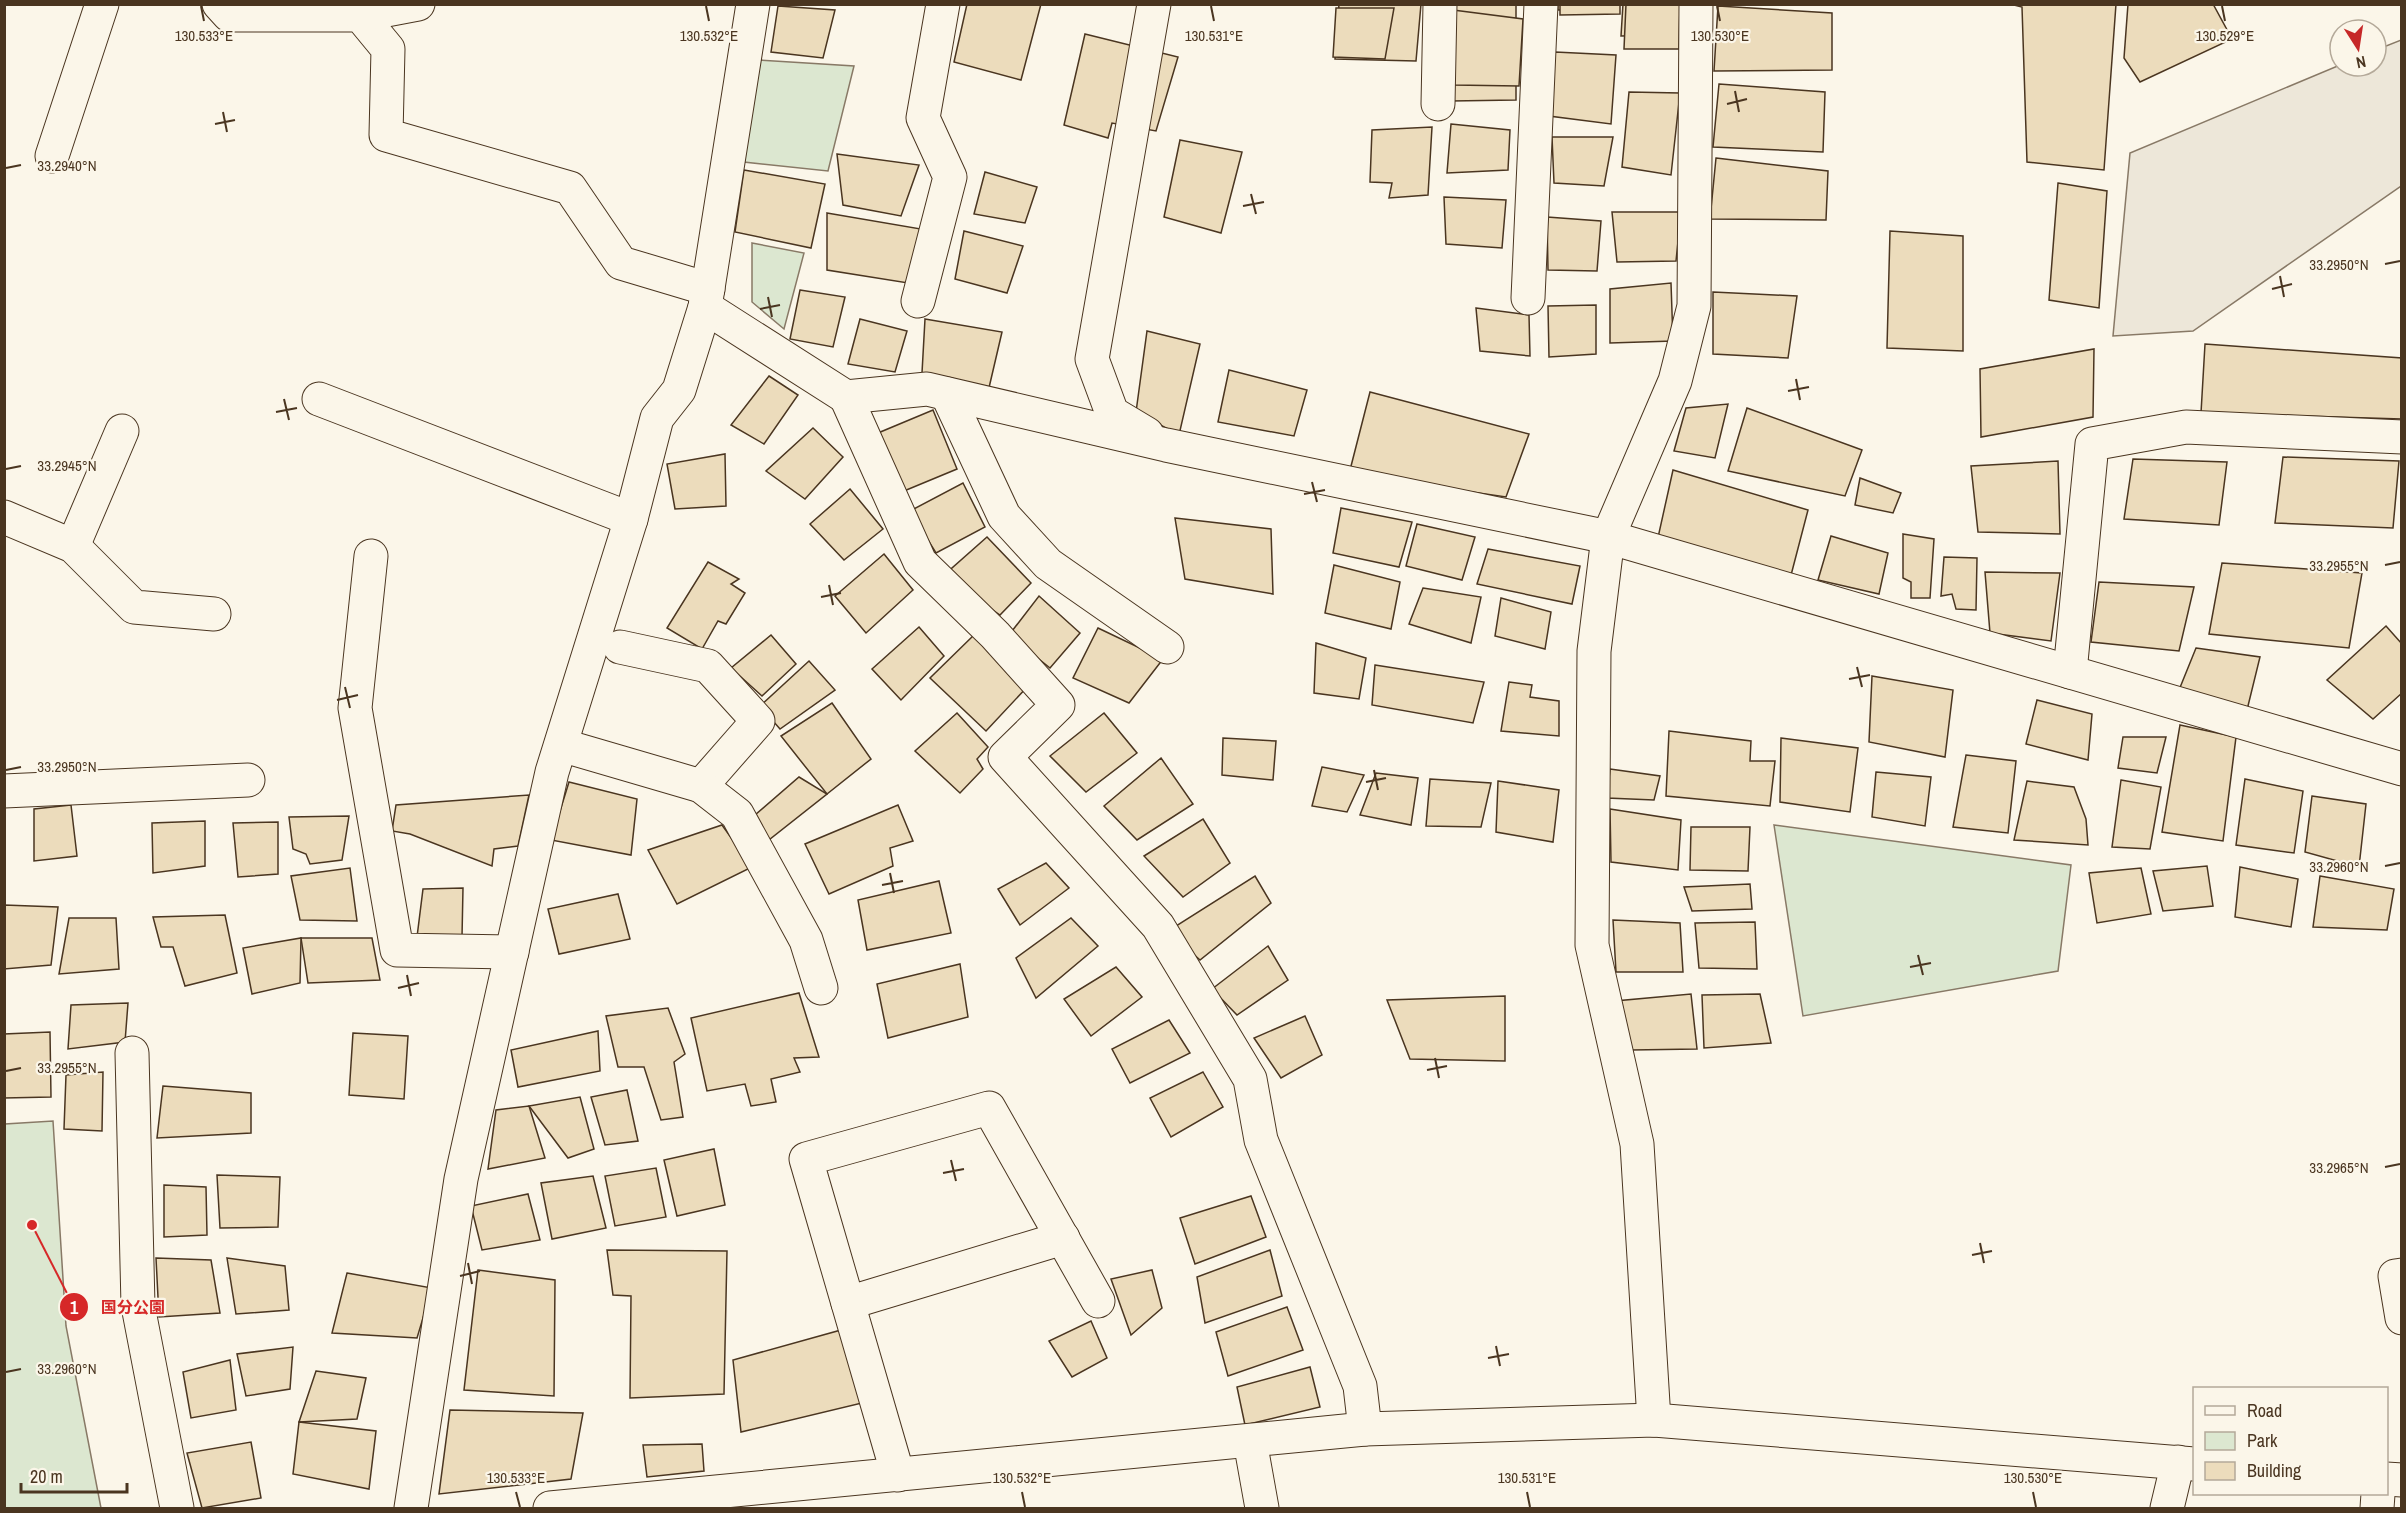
<svg xmlns="http://www.w3.org/2000/svg" width="2406" height="1513" font-family="'Archivo Narrow','Noto Sans JP',sans-serif">
<style>
.green{fill:#dce7d0;stroke:#887966;stroke-width:1.5}
.parking{fill:#ede7d9;stroke:#887966;stroke-width:1.5}
.building{fill:#ecdcbc;stroke:#4a3520;stroke-width:1.5}
.lines{fill:none;stroke-linecap:round;stroke-linejoin:round}
.minor-casing{stroke:#4a3520;stroke-width:35}
.minor{stroke:#fbf6e9;stroke-width:33}
.ticks{fill:none;stroke:#4a3520;stroke-width:2}
.ticks-label{font-size:15px;text-anchor:middle;fill:#4a3520;stroke:#fbf6e9;stroke-width:4.5;stroke-linejoin:round;paint-order:stroke}
.leader{fill:none;stroke:#d62828;stroke-width:2}
.callout-dot{fill:#d62828;stroke:#fbf6e9;stroke-width:2}
.mark-label{font-size:18px;text-anchor:middle;font-weight:bold;fill:#fff}
.callout-label{font-size:16px;text-anchor:middle;font-weight:bold;fill:#d62828;stroke:#fbf6e9;stroke-width:4.5;stroke-linejoin:round;paint-order:stroke}
</style>
<rect width="100%" height="100%" fill="#fbf6e9"/>
<g class="green">
<polygon points="759,60 854,66 828,171 744,162"/>
<polygon points="752,243 804,253 784,329 752,302"/>
<polygon points="1774,825 2071,865 2058,971 1803,1016"/>
<polygon points="53,1121 66,1326 101,1508 5,1508 5,1124"/>
</g>
<polygon class="parking" points="2401,40 2401,186 2193,331 2113,336 2130,153 2340,65 2376,66 2376,50"/>
<g class="building">
<polygon points="967,4 1041,4 1021,80 954,62"/>
<polygon points="1339,4 1421,4 1416,61 1335,59"/>
<polygon points="1456,4 1516,4 1516,100 1451,101"/>
<polygon points="1558,4 1617,4 1616,9 1558,10"/>
<polygon points="1560,4 1620,4 1620,14 1560,15"/>
<polygon points="1623,4 1681,4 1678,35 1621,36"/>
<polygon points="1626,4 1680,4 1679,49 1624,49"/>
<polygon points="2010,4 2116,4 2104,170 2027,162 2022,7"/>
<polygon points="2128,4 2213,4 2232,39 2140,82 2124,58"/>
<polygon points="778,6 835,10 823,58 771,52"/>
<polygon points="1718,6 1832,13 1832,70 1714,71"/>
<polygon points="1336,8 1394,8 1385,59 1333,57"/>
<polygon points="1453,10 1523,19 1519,86 1453,85"/>
<polygon points="1085,34 1178,57 1156,131 1112,123 1108,138 1064,125"/>
<polygon points="1555,52 1616,55 1611,124 1549,116"/>
<polygon points="1719,84 1825,92 1823,152 1713,147"/>
<polygon points="1629,92 1680,93 1671,175 1622,167"/>
<polygon points="1451,124 1510,130 1508,170 1447,173"/>
<polygon points="1432,127 1428,195 1389,198 1392,183 1370,182 1372,130"/>
<polygon points="1552,137 1613,137 1604,186 1554,183"/>
<polygon points="1180,140 1242,152 1221,233 1164,217"/>
<polygon points="837,154 919,165 901,216 843,205"/>
<polygon points="1716,158 1828,171 1826,220 1710,219"/>
<polygon points="744,170 825,184 811,248 735,232"/>
<polygon points="985,172 1037,187 1025,223 974,214"/>
<polygon points="2058,183 2107,191 2099,308 2049,300"/>
<polygon points="1444,197 1506,200 1502,248 1446,244"/>
<polygon points="1612,212 1681,212 1676,261 1617,262"/>
<polygon points="827,213 921,229 908,283 827,270"/>
<polygon points="1547,217 1601,221 1597,271 1548,270"/>
<polygon points="964,231 1023,246 1007,293 955,279"/>
<polygon points="1890,231 1963,236 1963,351 1887,348"/>
<polygon points="1671,283 1673,341 1610,343 1610,289"/>
<polygon points="800,290 845,297 833,347 790,339"/>
<polygon points="1713,292 1797,296 1788,358 1713,354"/>
<polygon points="1596,305 1596,354 1549,357 1548,306"/>
<polygon points="1476,308 1529,315 1530,356 1480,351"/>
<polygon points="860,319 907,331 895,372 848,364"/>
<polygon points="925,319 1002,332 988,392 922,373"/>
<polygon points="1147,331 1200,344 1179,435 1136,412"/>
<polygon points="2205,344 2402,358 2402,419 2201,413"/>
<polygon points="2094,349 2093,417 1981,437 1980,369"/>
<polygon points="1229,370 1307,390 1294,436 1218,422"/>
<polygon points="769,376 798,395 764,444 731,425"/>
<polygon points="1370,392 1529,434 1506,497 1349,474"/>
<polygon points="1728,404 1715,458 1674,451 1686,408"/>
<polygon points="1747,408 1862,450 1845,496 1728,471"/>
<polygon points="933,410 957,469 904,491 878,433"/>
<polygon points="813,428 843,457 805,499 766,471"/>
<polygon points="725,454 726,506 675,509 667,464"/>
<polygon points="2283,457 2399,461 2393,528 2275,523"/>
<polygon points="2133,459 2227,462 2219,525 2124,519"/>
<polygon points="2058,461 2060,534 1978,532 1971,466"/>
<polygon points="1673,470 1808,510 1790,579 1657,542"/>
<polygon points="1860,478 1901,493 1893,513 1855,505"/>
<polygon points="963,483 985,527 936,553 910,511"/>
<polygon points="850,489 883,529 844,560 810,524"/>
<polygon points="1341,508 1412,522 1399,567 1333,553"/>
<polygon points="1175,518 1271,529 1273,594 1185,579"/>
<polygon points="1417,524 1475,537 1462,580 1406,566"/>
<polygon points="1903,534 1934,539 1930,598 1911,598 1911,582 1903,578"/>
<polygon points="1831,536 1888,553 1879,594 1818,580"/>
<polygon points="987,537 1031,583 1000,615 943,576"/>
<polygon points="1488,549 1580,566 1572,604 1477,584"/>
<polygon points="884,554 913,590 866,633 835,596"/>
<polygon points="1944,557 1977,558 1976,610 1956,609 1952,594 1941,596"/>
<polygon points="708,562 739,579 731,584 745,593 726,624 718,621 702,649 667,628"/>
<polygon points="2222,563 2362,573 2349,648 2209,634"/>
<polygon points="1334,565 1400,582 1391,629 1325,613"/>
<polygon points="1985,572 2060,573 2051,641 1990,633"/>
<polygon points="2099,582 2194,587 2179,651 2091,642"/>
<polygon points="1423,588 1481,597 1471,643 1409,624"/>
<polygon points="1039,596 1080,633 1050,668 1009,635"/>
<polygon points="1501,598 1551,612 1545,649 1495,636"/>
<polygon points="2386,626 2402,644 2402,693 2373,719 2327,680"/>
<polygon points="919,627 944,656 901,700 872,669"/>
<polygon points="1098,628 1163,659 1129,703 1073,678"/>
<polygon points="976,633 1029,685 986,731 930,678"/>
<polygon points="771,635 796,664 762,696 731,668"/>
<polygon points="1316,643 1366,658 1359,699 1314,693"/>
<polygon points="2196,648 2260,657 2247,710 2179,690"/>
<polygon points="809,661 835,690 780,729 760,706"/>
<polygon points="1375,665 1484,682 1473,723 1372,705"/>
<polygon points="1872,676 1953,690 1945,757 1869,742"/>
<polygon points="1509,682 1532,685 1530,697 1559,701 1559,736 1501,731"/>
<polygon points="2037,700 2092,714 2088,760 2026,744"/>
<polygon points="832,703 871,759 827,794 781,736"/>
<polygon points="957,713 988,747 977,759 983,769 960,793 915,751"/>
<polygon points="1104,713 1137,753 1086,792 1050,756"/>
<polygon points="2180,725 2236,737 2223,841 2162,832"/>
<polygon points="1669,731 1751,741 1750,761 1775,761 1770,806 1666,796"/>
<polygon points="2123,737 2166,737 2157,773 2118,768"/>
<polygon points="1223,738 1276,741 1273,780 1222,775"/>
<polygon points="1781,738 1858,748 1850,812 1780,802"/>
<polygon points="1966,755 2016,761 2008,833 1953,827"/>
<polygon points="1161,758 1193,804 1137,840 1104,806"/>
<polygon points="1322,767 1364,775 1347,812 1312,806"/>
<polygon points="1610,769 1660,776 1654,800 1607,798"/>
<polygon points="1876,772 1931,777 1925,826 1872,817"/>
<polygon points="1376,773 1418,778 1411,825 1360,815"/>
<polygon points="799,777 827,794 765,843 755,815"/>
<polygon points="1430,779 1491,783 1481,827 1426,826"/>
<polygon points="2245,779 2303,791 2294,853 2236,845"/>
<polygon points="2121,780 2161,787 2150,849 2112,847"/>
<polygon points="1498,781 1559,790 1553,842 1496,832"/>
<polygon points="2027,781 2074,787 2086,819 2088,845 2014,840"/>
<polygon points="569,782 637,799 631,855 551,840"/>
<polygon points="529,795 518,846 494,849 492,866 410,834 392,831 396,805"/>
<polygon points="2312,796 2366,804 2359,867 2305,852"/>
<polygon points="71,805 77,856 34,861 34,809"/>
<polygon points="898,805 913,841 890,848 893,866 829,894 805,844"/>
<polygon points="1610,809 1681,820 1678,870 1611,862"/>
<polygon points="349,816 342,860 310,864 306,854 293,849 289,817"/>
<polygon points="1203,819 1230,863 1183,897 1144,856"/>
<polygon points="205,821 205,866 153,873 152,823"/>
<polygon points="278,822 278,874 238,877 233,823"/>
<polygon points="722,825 752,867 677,904 648,850"/>
<polygon points="1691,827 1750,827 1748,871 1690,870"/>
<polygon points="1046,863 1069,888 1020,925 998,889"/>
<polygon points="2207,866 2213,906 2163,911 2153,871"/>
<polygon points="2240,867 2298,879 2291,927 2235,917"/>
<polygon points="350,868 357,921 300,920 291,876"/>
<polygon points="2141,868 2151,914 2097,923 2089,873"/>
<polygon points="1255,876 1271,903 1200,960 1168,931"/>
<polygon points="2320,876 2394,889 2387,930 2313,927"/>
<polygon points="939,881 951,933 867,950 858,900"/>
<polygon points="1750,884 1752,909 1692,911 1684,887"/>
<polygon points="463,888 462,937 417,937 423,889"/>
<polygon points="618,894 630,939 559,954 548,909"/>
<polygon points="4,905 58,907 51,965 4,969"/>
<polygon points="225,915 237,973 185,986 173,947 161,947 153,917"/>
<polygon points="69,918 116,918 119,969 59,974"/>
<polygon points="1071,918 1098,946 1036,998 1016,958"/>
<polygon points="1613,920 1680,923 1683,972 1616,972"/>
<polygon points="1755,922 1757,969 1699,968 1695,923"/>
<polygon points="301,938 372,938 380,980 308,983"/>
<polygon points="301,938 300,983 252,994 243,948"/>
<polygon points="1268,946 1288,980 1237,1015 1212,989"/>
<polygon points="960,964 968,1017 888,1038 877,984"/>
<polygon points="1116,967 1142,997 1091,1036 1064,999"/>
<polygon points="799,993 819,1057 794,1058 800,1072 771,1079 776,1102 751,1106 745,1084 707,1091 691,1018"/>
<polygon points="1691,994 1697,1049 1631,1050 1615,1001"/>
<polygon points="1760,994 1771,1043 1704,1048 1702,995"/>
<polygon points="1505,996 1505,1061 1410,1059 1387,1000"/>
<polygon points="128,1003 125,1042 68,1049 71,1005"/>
<polygon points="668,1008 685,1054 674,1062 683,1117 661,1120 644,1067 618,1067 606,1016"/>
<polygon points="1305,1016 1322,1055 1281,1078 1254,1038"/>
<polygon points="1169,1020 1190,1053 1130,1083 1112,1049"/>
<polygon points="598,1031 600,1071 518,1087 511,1050"/>
<polygon points="50,1032 51,1097 4,1098 4,1034"/>
<polygon points="353,1033 408,1036 404,1099 349,1095"/>
<polygon points="103,1072 102,1131 64,1129 66,1075"/>
<polygon points="1203,1072 1223,1107 1171,1137 1150,1098"/>
<polygon points="163,1086 251,1093 251,1133 157,1138"/>
<polygon points="627,1090 638,1141 605,1145 591,1097"/>
<polygon points="580,1097 594,1149 568,1158 529,1106"/>
<polygon points="529,1106 545,1158 488,1169 496,1110"/>
<polygon points="714,1149 725,1205 677,1216 664,1160"/>
<polygon points="656,1168 666,1217 615,1226 605,1176"/>
<polygon points="217,1175 280,1177 278,1227 220,1228"/>
<polygon points="593,1176 606,1228 552,1239 541,1183"/>
<polygon points="164,1185 206,1187 207,1235 164,1237"/>
<polygon points="528,1194 540,1240 482,1250 471,1206"/>
<polygon points="1251,1196 1266,1237 1195,1264 1180,1218"/>
<polygon points="607,1250 727,1251 724,1394 630,1398 631,1296 613,1295"/>
<polygon points="1270,1250 1282,1296 1205,1323 1197,1277"/>
<polygon points="156,1258 211,1260 220,1313 159,1317"/>
<polygon points="227,1258 285,1266 289,1310 236,1314"/>
<polygon points="478,1270 555,1280 554,1396 464,1390"/>
<polygon points="1152,1270 1162,1308 1131,1335 1111,1279"/>
<polygon points="347,1273 432,1288 417,1338 332,1333"/>
<polygon points="1287,1307 1303,1350 1228,1376 1216,1332"/>
<polygon points="1091,1321 1107,1358 1072,1377 1049,1341"/>
<polygon points="841,1330 862,1403 741,1432 733,1360"/>
<polygon points="293,1347 290,1389 246,1396 237,1354"/>
<polygon points="230,1360 236,1410 191,1418 183,1372"/>
<polygon points="1310,1367 1320,1407 1245,1425 1237,1387"/>
<polygon points="316,1371 366,1378 357,1419 299,1422"/>
<polygon points="450,1410 583,1413 571,1479 439,1494"/>
<polygon points="299,1422 376,1431 369,1489 293,1474"/>
<polygon points="251,1442 261,1498 202,1508 187,1453"/>
<polygon points="702,1444 704,1471 647,1477 643,1445"/>
</g>
<g class="lines">
<defs>
<g id="minor">
<polyline points="219,4 229,15 360,15 388,49 386,135 570,188 621,263 708,289"/>
<polyline points="360,15 418,4"/>
<polyline points="1438,104 1440,4"/>
<polyline points="52,156 102,4"/>
<polyline points="1528,298 1541,4"/>
<polyline points="918,301 950,177 923,118 943,4"/>
<polyline points="705,307 846,397 927,389 1166,445 1608,537 2402,769"/>
<polyline points="947,394 1004,516 1048,564 1167,647"/>
<polyline points="846,397 920,562 995,635 1058,705 1005,757 1158,926 1250,1079 1261,1140 1360,1386 1365,1429"/>
<polyline points="319,399 631,519"/>
<polyline points="1147,434 1112,413 1092,359 1154,4"/>
<polyline points="4,517 73,546 134,607 214,614"/>
<polyline points="73,546 122,431"/>
<polyline points="371,556 355,708 397,950 512,952"/>
<polyline points="620,647 708,666 758,721 701,786"/>
<polyline points="2070,672 2092,444 2186,427 2402,437"/>
<polyline points="561,745 701,786 737,814 806,940 821,988"/>
<polyline points="4,791 248,780"/>
<polyline points="132,1053 138,1306 177,1508"/>
<polyline points="2402,1275 2395,1276 2402,1318"/>
<polyline points="848,1303 1063,1238"/>
<polyline points="1654,1420 1637,1144 1592,945 1594,651 1608,537 1675,381 1694,306 1696,4"/>
<polyline points="1250,1441 1262,1508"/>
<polyline points="898,1475 806,1159 989,1108 1098,1301"/>
<polyline points="2386,1479 2402,1480"/>
<polyline points="411,1508 461,1179 552,772 631,519 657,418 679,390 705,307 753,4"/>
<polyline points="550,1508 1365,1429 1654,1420 2194,1464"/>
<polyline points="2167,1508 2178,1462"/>
<polyline points="2377,1508 2378,1494"/>
</g>
</defs>
<use href="#minor" class="minor-casing"/>
<use href="#minor" class="minor"/>
</g>
<path class="ticks" d="M201,6L204,21M706,6L709,21M1211,6L1214,21M1717,6L1720,21M2222,6L2225,21M1735,91L1739,112M1727,104L1747,99M223,112L227,132M215,124L235,120M6,168L21,165M1251,194L1256,214M1243,206L1264,202M2385,264L2400,261M2280,276L2284,297M2272,289L2292,284M768,297L772,317M760,309L780,305M1796,379L1800,400M1788,391L1809,387M284,399L289,420M276,412L297,408M6,469L21,466M1312,482L1317,502M1304,494L1325,490M2385,565L2400,562M829,585L833,605M821,597L841,593M1857,667L1862,687M1849,679L1870,675M345,687L350,708M337,700L358,695M6,770L21,767M1374,770L1378,790M1366,782L1386,778M2385,866L2400,863M890,873L894,893M882,885L903,881M1918,955L1923,975M1910,967L1931,963M407,975L411,996M398,988L419,983M1435,1058L1439,1078M1427,1070L1447,1066M6,1071L21,1068M951,1160L956,1181M2385,1167L2400,1164M943,1173L964,1169M1980,1243L1984,1263M1972,1255L1992,1251M468,1263L472,1284M460,1276L480,1271M1496,1346L1500,1366M1488,1358L1509,1354M6,1372L21,1369M516,1492L520,1507M1022,1492L1025,1507M1527,1492L1530,1507M2033,1492L2036,1507"/>
<g class="ticks-label">
<text x="204" y="41">130.533°E</text>
<text x="709" y="41">130.532°E</text>
<text x="1214" y="41">130.531°E</text>
<text x="1720" y="41">130.530°E</text>
<text x="2225" y="41">130.529°E</text>
<text x="67" y="171">33.2940°N</text>
<text x="2339" y="270">33.2950°N</text>
<text x="67" y="471">33.2945°N</text>
<text x="2339" y="571">33.2955°N</text>
<text x="67" y="772">33.2950°N</text>
<text x="2339" y="872">33.2960°N</text>
<text x="67" y="1073">33.2955°N</text>
<text x="2339" y="1173">33.2965°N</text>
<text x="67" y="1374">33.2960°N</text>
<text x="516" y="1483">130.533°E</text>
<text x="1022" y="1483">130.532°E</text>
<text x="1527" y="1483">130.531°E</text>
<text x="2033" y="1483">130.530°E</text>
</g>
<path class="leader" d="M32 1225L74 1307"/>
<g class="callout-dot">
<circle cx="32" cy="1225" r="6"/>
<circle cx="74" cy="1307" r="15"/>
</g>
<g class="mark-label">
<text x="74" y="1314">1</text>
</g>
<g class="callout-label">
<text x="133" y="1313">国分公園</text>
</g>
<rect width="2406" height="1513" fill="none" stroke="#4a3520" stroke-width="12"/>
<rect x="2193" y="1387" width="195" height="108" fill="#fbf6e9" stroke="#b4a999" stroke-width="1.5"/>
<rect x="2205" y="1406" width="30" height="9" fill="#fbf6e9" stroke="#b4a999" stroke-width="1.5"/>
<text x="2247" y="1417" font-size="18" fill="#4a3520">Road</text>
<rect x="2205" y="1432" width="30" height="18" fill="#dce7d0" stroke="#b4a999" stroke-width="1.5"/>
<text x="2247" y="1447" font-size="18" fill="#4a3520">Park</text>
<rect x="2205" y="1462" width="30" height="18" fill="#ecdcbc" stroke="#b4a999" stroke-width="1.5"/>
<text x="2247" y="1477" font-size="18" fill="#4a3520">Building</text>
<g transform="translate(2358 48) rotate(168)"><circle r="28" fill="#fbf6e9" stroke="#b4a999" stroke-width="1.5"/>
<path d="M0-4.5L10 22L0 15L-10 22Z" fill="#c62828"/>
<text y="-9" font-size="16" font-weight="bold" text-anchor="middle" fill="#4a3520">N</text>
</g>
<path d="M21 1483v9h106v-9" fill="none" stroke="#4a3520" stroke-width="3"/>
<text x="30" y="1483" font-size="18" fill="#4a3520" stroke="#fbf6e9" stroke-width="4.5" paint-order="stroke">20 m</text>
</svg>
